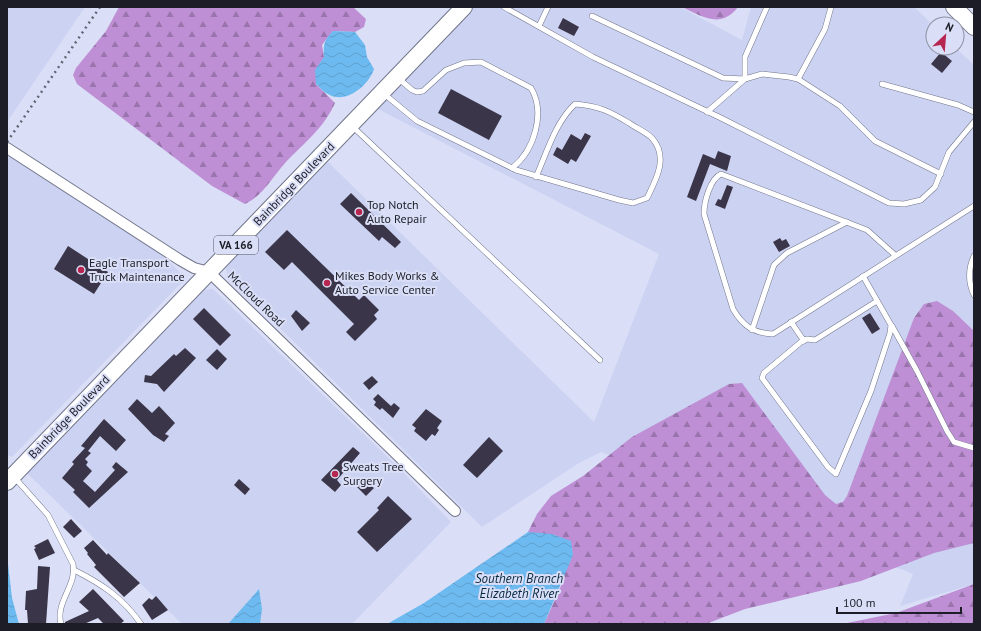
<svg xmlns="http://www.w3.org/2000/svg" width="981" height="631" font-family="'PT Sans',sans-serif">
<style>
.built{fill:#ccd2f1}
.forest{fill:url(#forest-firs)}
.water{fill:url(#water-waves)}
.building{fill:#3a3548}
.lines{fill:none;stroke-linecap:round;stroke-linejoin:round}
.lane-casing{stroke:#72768b;stroke-width:6}
.street-casing{stroke:#72768b;stroke-width:12}
.primary-casing{stroke:#72768b;stroke-width:18}
.lane{stroke:#fff;stroke-width:5}
.street{stroke:#fff;stroke-width:10}
.primary{stroke:#fff;stroke-width:16}
.rail{stroke:#626573;stroke-width:2.5;stroke-dasharray:2 4;stroke-linecap:butt}
.poi-dot{fill:#b72650;stroke:#dadff7;stroke-width:1.5}
.labels{text-anchor:middle;stroke-width:4;stroke-linejoin:round;paint-order:stroke}
.shield{fill:#dadff7;stroke:#555765;stroke-width:1}
.shield-label{font-size:11px;font-weight:bold;fill:#1c1d26}
.street-label{font-size:12px;fill:#1c1d26;stroke:#dadff7}
.poi-label{font-size:12px;fill:#1c1d26;stroke:#dadff7;text-anchor:start}
.water-label{font-size:13px;font-style:italic;fill:#092c42;stroke:#dadff7}
</style>
<defs>
<pattern id="forest-firs" width="22" height="20" patternUnits="userSpaceOnUse"><rect width="22" height="20" fill="#be8fd4"/><path d="M5 1l3.5 6h-7zM16 11l3.5 6h-7z" fill="#9a74ac"/></pattern>
<pattern id="water-waves" width="16" height="10" patternUnits="userSpaceOnUse"><rect width="16" height="10" fill="#6dbaf0"/><path d="M0 5q4-4 8 0t8 0" fill="none" stroke="#5e9fce"/></pattern>
</defs>
<rect width="100%" height="100%" fill="#dadff7"/>
<g class="built">
<polygon points="7,7 85,7 7,122"/>
<polygon points="471,7 680,7 742,40 751,7 914,7 933,25 933,48 956,48 974,65 974,584 900,606 913,574 601,452 579,463 482,527 228,277 225,265 326,160 594,422 659,254 376,108"/>
<polygon points="10,156 156,250 186,278 12,457 7,455 7,161"/>
<polygon points="213,289 401,470 451,522 352,624 182,624 25,471 199,290"/>
</g>
<g class="forest">
<path d="M119,7H353L366,19L364,27L355,32L333,31L322,45L324,57L316,84L335,103C324,128 304,143 286,162C273,176 263,196 245,204L212,186L77,84L73,75L76,68L106,31Z"/>
<path d="M682,7H738C721,29 703,17 682,7Z"/>
<polygon points="937,301 953,311 974,331 974,543 934,553 861,581 745,609 706,624 544,624 564,579 528,532 537,514 551,496 583,476 632,437 729,384 742,383 825,495 836,504 843,502 847,496 914,318 924,304"/>
<polygon points="974,584 974,624 842,624 896,613"/>
</g>
<g class="water">
<path d="M333,31L355,32L365,45L367,57L374,69C369,85 346,105 328,94C323,92 320,87 316,84L315,70L324,57C323,45 324,40 333,31Z"/>
<polygon points="528,532 552,534 571,541 573,555 544,624 387,624 424,603"/>
<polygon points="7,555 12,598 19,624 7,624"/>
<polygon points="259,589 262,609 260,624 228,624"/>
</g>
<g class="building">
<polygon points="563,18 579,27 574,36 558,28"/>
<polygon points="941,52 952,61 942,73 931,64"/>
<polygon points="451,89 502,116 489,140 438,113"/>
<polygon points="585,133 591,136 576,162 571,159 568,164 553,155 557,147 562,150 571,134 581,140"/>
<polygon points="718,151 731,156 727,171 710,164 696,201 687,197 703,154 715,159"/>
<polygon points="727,185 733,187 725,209 715,205 718,199 721,200"/>
<polygon points="351,193 401,242 395,248 382,237 379,241 340,204"/>
<polygon points="287,230 359,300 364,295 379,310 374,315 377,319 355,341 346,332 354,324 292,262 284,270 265,252"/>
<polygon points="780,238 782,241 786,239 790,246 779,252 773,242"/>
<polygon points="68,246 108,272 94,294 54,269"/>
<polygon points="204,308 231,335 220,346 193,319"/>
<polygon points="296,310 310,323 302,331 291,316"/>
<polygon points="870,313 880,329 872,334 862,318"/>
<polygon points="185,348 196,358 164,392 157,384 144,382 145,375 151,376 174,354 176,356"/>
<polygon points="217,349 227,359 217,370 206,360"/>
<polygon points="372,376 378,382 369,390 363,383"/>
<polygon points="378,394 391,406 394,403 400,408 393,418 382,408 380,410 374,405 376,402 373,399"/>
<polygon points="137,399 152,413 159,406 175,423 165,434 169,436 164,442 153,435 128,409"/>
<polygon points="426,409 442,421 437,428 439,430 435,436 432,434 426,441 414,431 416,428 412,425"/>
<polygon points="104,419 126,440 116,451 100,436 88,451 91,453 85,459 88,462 86,465 92,471 83,481 95,492 115,470 112,467 116,462 128,472 89,508 73,492 75,490 62,478 74,464 72,462 85,448 81,446"/>
<polygon points="489,437 503,451 477,478 463,465"/>
<polygon points="353,447 360,453 337,480 341,485 335,492 321,480"/>
<polygon points="239,479 250,489 245,495 234,485"/>
<polygon points="364,480 374,488 366,496 357,487"/>
<polygon points="388,496 412,519 377,552 357,532 379,510 377,508"/>
<polygon points="71,519 82,531 74,538 63,527"/>
<polygon points="48,539 55,553 39,560 34,549 36,548 34,546"/>
<polygon points="93,540 107,555 108,553 140,583 124,597 94,567 96,565 87,554 88,553 84,548"/>
<polygon points="38,566 50,567 46,624 28,624 27,610 25,610 26,591 37,589"/>
<polygon points="93,589 124,621 120,624 104,624 98,618 84,624 65,624 65,622 89,611 79,602"/>
<polygon points="156,596 168,610 152,620 142,605 149,598 152,600"/>
</g>
<g class="lines">
<defs>
<g id="lane">
<polyline points="504,7 593,57 721,118 889,203 904,204 921,200 935,187 949,152 974,122"/>
<polyline points="592,16 723,78 745,79 745,57 767,7"/>
<polyline points="539,26 548,7"/>
<path d="M398,78L412,90L417,92L423,91L446,70L464,63L481,62L531,88C546,113 534,151 512,168"/>
<polyline points="798,79 825,29 831,7"/>
<polyline points="882,84 958,105 974,112"/>
<path d="M383,93L417,121L516,170L619,200L633,203L647,198C656,180 669,157 652,138C646,132 636,128 629,123C609,111 599,106 575,104C555,123 547,152 536,177"/>
<polyline points="707,112 745,79 762,74 789,77 798,79 840,106 875,141 941,174"/>
<polyline points="352,126 600,360"/>
<path d="M895,255L867,230L721,174C710,179 704,202 704,214L733,309C743,326 753,333 773,334L974,206"/>
<path d="M974,256C968,269 968,282 974,295"/>
<polyline points="863,276 891,325 890,333 871,391 836,474 828,467 762,378 764,373 801,342 807,339 815,340 877,301"/>
<polyline points="791,322 804,341"/>
<polyline points="892,326 917,371 947,431 954,442 974,448"/>
<polyline points="752,330 774,265 787,253 847,222"/>
<path d="M15,478L48,515L73,564C77,586 55,602 61,624"/>
<path d="M74,570C102,584 123,598 141,624"/>
</g>
<polyline id="street" points="7,148 180,260 194,268 209,272 455,511"/>
<g id="primary">
<polyline points="954,7 974,27"/>
<polyline points="7,482 464,7"/>
</g>
</defs>
<use href="#lane" class="lane-casing"/>
<use href="#street" class="street-casing"/>
<use href="#primary" class="primary-casing"/>
<use href="#lane" class="lane"/>
<use href="#street" class="street"/>
<use href="#primary" class="primary"/>
<polyline class="rail" points="7,142 100,7"/>
</g>
<g class="poi-dot">
<circle cx="359" cy="212" r="4"/>
<circle cx="81" cy="270" r="4"/>
<circle cx="327" cy="283" r="4"/>
<circle cx="335" cy="474" r="4"/>
</g>
<g class="labels">
<rect class="shield" x="214" y="236" width="44" height="18" rx="3"/>
<g class="shield-label">
<text x="236" y="249">VA 166</text>
</g>
<g class="street-label">
<text transform="translate(294 184) rotate(-46)" y="4">Bainbridge Boulevard</text>
<text transform="translate(256 299) rotate(44)" y="4">McCloud Road</text>
<text transform="translate(69 417) rotate(-46)" y="4">Bainbridge Boulevard</text>
</g>
<g class="poi-label">
<text x="367" y="209">Top Notch<tspan x="367" dy="14">Auto Repair</tspan></text>
<text x="89" y="267">Eagle Transport<tspan x="89" dy="14">Truck Maintenance</tspan></text>
<text x="335" y="280">Mikes Body Works &amp;<tspan x="335" dy="14">Auto Service Center</tspan></text>
<text x="343" y="471">Sweats Tree<tspan x="343" dy="14">Surgery</tspan></text>
</g>
<g class="water-label">
<text x="519" y="583">Southern Branch<tspan x="519" dy="15">Elizabeth River</tspan></text>
</g>
</g>
<rect width="981" height="631" fill="none" stroke="#1c1d26" stroke-width="16"/>
<g transform="translate(945 36) rotate(26)"><circle r="19" fill="#dadff7" stroke="#8e91a3"/>
<path d="M0-3L7 15L0 10L-7 15Z" fill="#b72650"/>
<text y="-6" font-size="11" font-weight="bold" text-anchor="middle" fill="#1c1d26">N</text>
</g>
<path d="M837 607v6h124v-6" fill="none" stroke="#1c1d26" stroke-width="2"/>
<text x="843" y="607" font-size="12" fill="#1c1d26" stroke="#dadff7" stroke-width="3" paint-order="stroke">100 m</text>
</svg>
